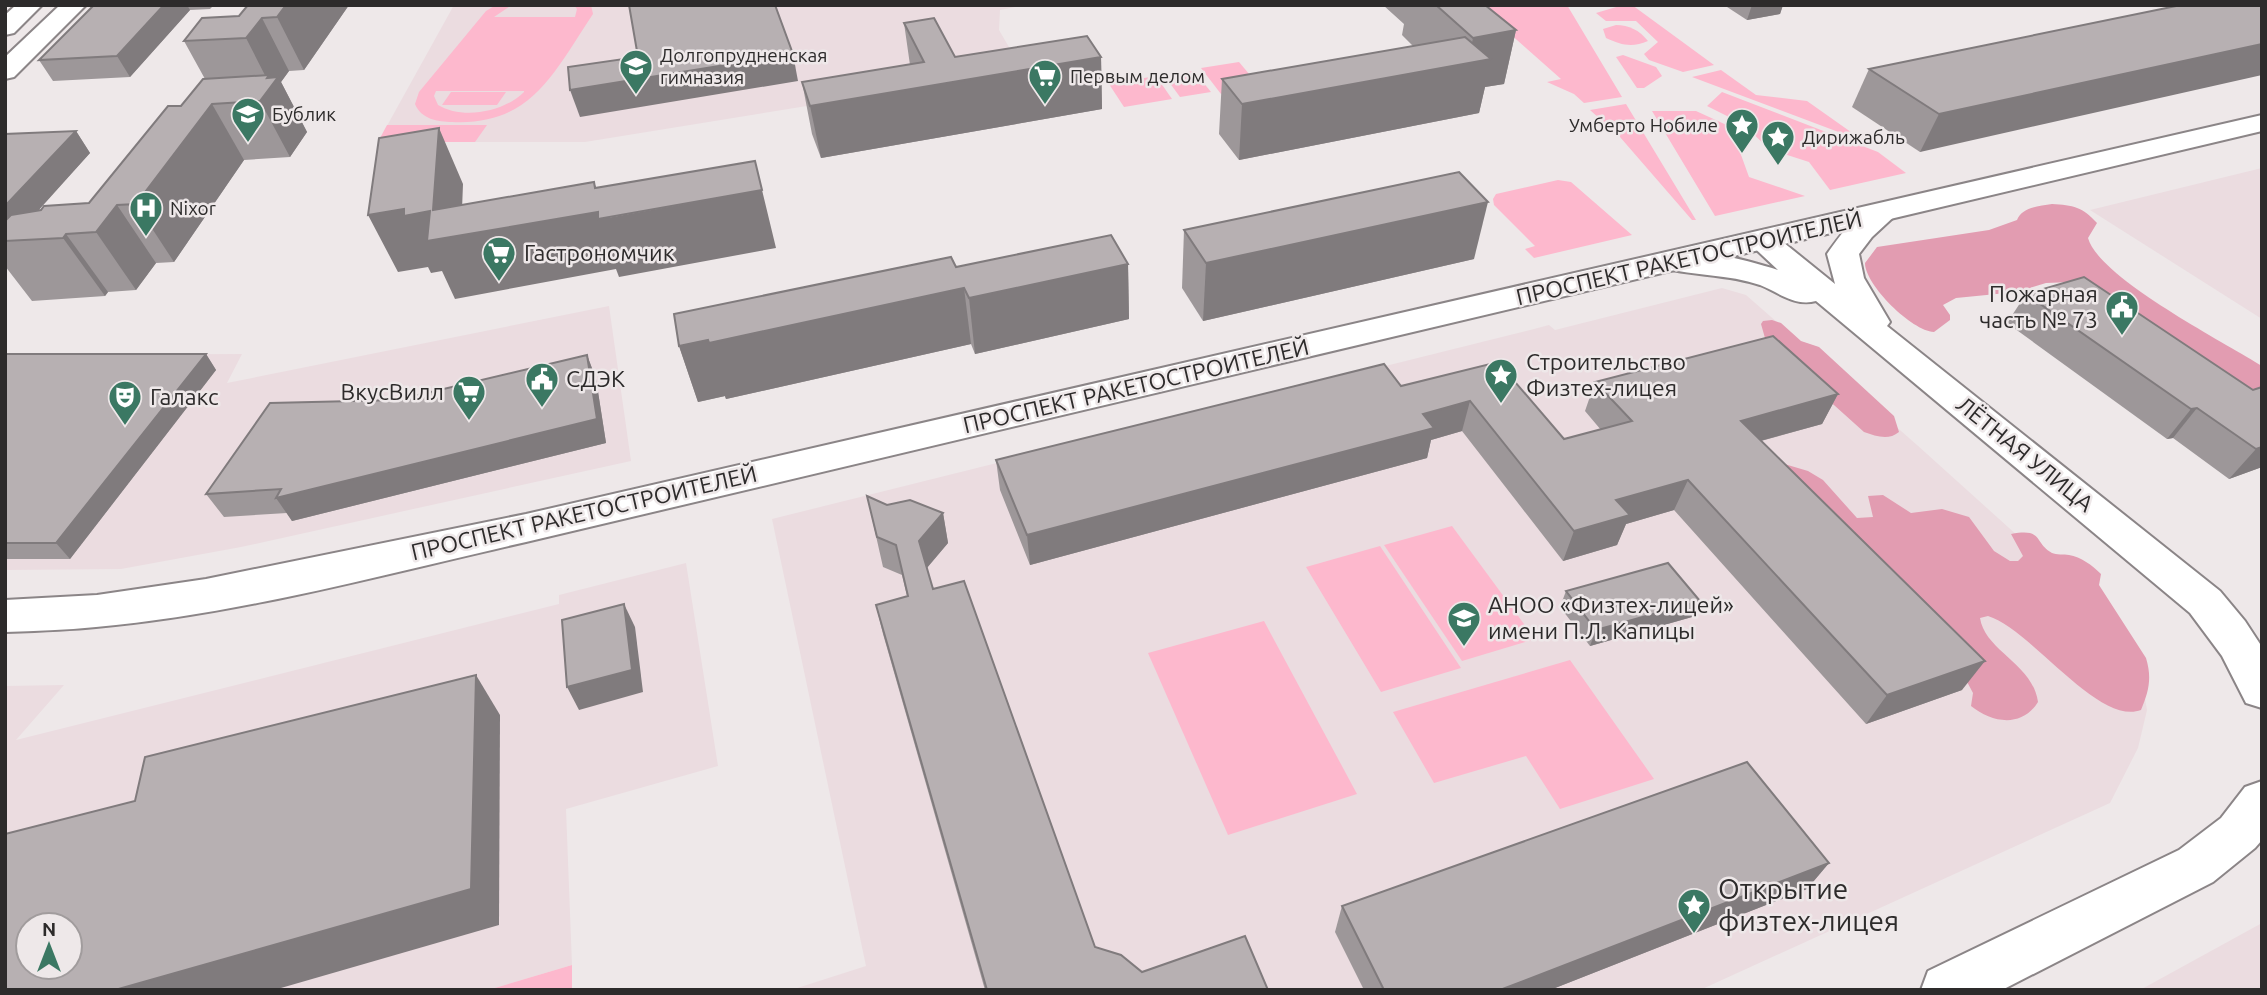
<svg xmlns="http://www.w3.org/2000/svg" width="2267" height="995" font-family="Ubuntu,sans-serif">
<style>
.built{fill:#ebdce0;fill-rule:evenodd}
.green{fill:#fdb8cd;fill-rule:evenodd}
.forest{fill:#e29cb1}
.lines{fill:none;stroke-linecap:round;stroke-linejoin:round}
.tertiary-casing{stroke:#8b8587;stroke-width:4}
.secondary-casing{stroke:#8b8587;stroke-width:4}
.tertiary{fill:#fff;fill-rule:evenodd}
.secondary{fill:#fff;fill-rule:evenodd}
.wall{fill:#9d9799}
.shaded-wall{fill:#807b7d}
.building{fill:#b7b0b2;stroke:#807b7d;stroke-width:2;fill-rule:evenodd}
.labels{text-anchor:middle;stroke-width:5;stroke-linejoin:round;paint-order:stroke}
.far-poi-label{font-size:19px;fill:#2d2b2b;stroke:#eee8e9;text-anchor:start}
.poi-label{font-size:23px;fill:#2d2b2b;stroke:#eee8e9;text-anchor:start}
.street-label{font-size:23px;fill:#2d2b2b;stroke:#eee8e9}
.near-poi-label{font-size:28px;fill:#2d2b2b;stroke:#eee8e9;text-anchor:start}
</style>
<rect width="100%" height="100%" fill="#eee8e9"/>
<g class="built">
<polygon points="454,5 1025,5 1000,10 999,30 1023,71 585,142 378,142"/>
<polygon points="2262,168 2262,319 2090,210"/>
<polygon points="1722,288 1746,295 1917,445 2119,627 2140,670 2147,710 2138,748 2110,803 1700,990 791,990 866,966 772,519 1534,329 1549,325 1555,330"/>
<polygon points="609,306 631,461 241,547 121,569 5,570 5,355 242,354 227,383"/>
<path d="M686,563L718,766L566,809L572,965L488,990H5V686L64,685L16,740L559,604V595ZM28,925H70V967H28Z"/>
<polygon points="2262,923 2262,990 2140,990"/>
</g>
<g class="green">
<path d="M512,5L494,17H575L577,9L574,5H591L593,14C554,72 532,126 452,122C438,122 421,119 415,104L419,92L486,11L496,5ZM436,91H524V92C504,112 463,120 438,105L434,96Z"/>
<polygon points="1487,5 1567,5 1622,97 1584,103 1574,94 1547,82 1561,79 1500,25"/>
<polygon points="1623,5 1632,5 1714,65 1683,72 1649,60 1644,54 1658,42 1636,21 1606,21 1596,13"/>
<path d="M1616,25C1629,25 1639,30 1648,41C1632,48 1621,45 1606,38L1603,29Z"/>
<polygon points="1623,55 1656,67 1662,76 1644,88 1637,88 1616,57"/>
<polygon points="1239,62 1260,87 1221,94 1201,68"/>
<polygon points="1721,70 1756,95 1807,101 1865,142 1692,77"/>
<polygon points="1194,71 1211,92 1180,97 1164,75"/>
<polygon points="1156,76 1172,99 1124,107 1109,84"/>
<polygon points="451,92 506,92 497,105 442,105"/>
<polygon points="1722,92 1878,152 1906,173 1830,190 1809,162 1769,149 1743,124 1707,106"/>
<polygon points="1626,104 1696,220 1692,220 1620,137 1590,110"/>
<polygon points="1652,111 1696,111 1731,127 1749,177 1805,196 1715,216"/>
<polygon points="387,125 487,125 475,142 378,142"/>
<polygon points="1558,180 1571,182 1632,235 1534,258 1525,249 1535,246 1494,205 1493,199 1496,194"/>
<polygon points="1452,526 1535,639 1462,661 1384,545"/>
<polygon points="1380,546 1461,668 1381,692 1306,567"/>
<polygon points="1264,621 1357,794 1228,835 1148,653"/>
<polygon points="1570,660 1654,779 1560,809 1526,756 1434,783 1393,712"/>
<polygon points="572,965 572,990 488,990"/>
</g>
<g class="forest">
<path d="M2052,204C2073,205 2083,207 2097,223L2088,238C2099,278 2224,342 2262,366V401L2072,282L2046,283L2017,292L1956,298L1943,305L1950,315V320L1934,332C1912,331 1865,285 1865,263L1877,247L1989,230L2017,220C2022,207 2039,206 2052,204Z"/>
<path d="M1772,320L1781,323L1801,341L1819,347L1894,416L1899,432C1888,441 1876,436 1864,432L1767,345L1761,324L1763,321Z"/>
<path d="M1781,463L1808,471L1823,480L1857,518L1873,517L1868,496L1883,495L1911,513L1942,509L1969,517L1994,551L2010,561H2018L2023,556L2011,534C2044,528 2033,542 2052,553C2056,555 2064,554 2069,555C2081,557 2092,565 2101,574L2099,585L2146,658C2152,678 2149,691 2141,710C2098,726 2031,629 1988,616L1980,618C1985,651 2033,664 2038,702C2022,728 1992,723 1971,706L1973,693L1965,678L1865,551L1854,531L1823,514Z"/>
</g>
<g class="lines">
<defs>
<g id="tertiary">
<path d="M1884,203L1895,206L1899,212L1872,237L1859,254L1864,278L1890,322L1887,326L2220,591L2245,621L2262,647V708L2246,703L2222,656L2190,613L1816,301C1795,307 1778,292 1760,285C1728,274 1695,276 1663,268L1658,261L1663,254C1695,246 1747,260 1778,270L1747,241L1751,234L1762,232L1773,234L1835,284L1827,254C1842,233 1858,209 1884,203Z"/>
<polygon points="2262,781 2262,840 2255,848 2213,882 2002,990 1921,990 1928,971 2179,850 2221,818 2245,787"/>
</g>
<g id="secondary">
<polygon points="16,5 42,5 14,33 5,35 5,15"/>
<polygon points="60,5 86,5 14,77 5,79 5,57"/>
<path d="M2262,115V131L526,542C384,574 241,614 96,627C66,630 35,631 5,632V600L97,595L206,579L526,514Z"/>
</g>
</defs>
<use href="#tertiary" class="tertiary-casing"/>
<use href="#secondary" class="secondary-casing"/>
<use href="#tertiary" class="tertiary"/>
<use href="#secondary" class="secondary"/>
</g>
<g class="wall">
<polygon points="94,5 214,5 210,9 190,10 130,77 53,81 39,60"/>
<polygon points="349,5 304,70 289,71 281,82 307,132 290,157 244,160 174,262 156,263 136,290 108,292 105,296 32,301 5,266 5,134 76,131 90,153 38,210 89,203 205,79 184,41 239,16"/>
<polygon points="1383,5 1485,5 1516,30 1504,84 1485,87 1479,113 1239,160 1219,134 1222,79 1413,46 1402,35 1404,24"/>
<polygon points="1724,5 1783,5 1780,14 1747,20"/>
<polygon points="2181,5 1920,152 1852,107 1869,69"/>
<polygon points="904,23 955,57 1101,57 1102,109 821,158 812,134 802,82 910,65"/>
<polygon points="1184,230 1474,259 1203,321 1182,288"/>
<polygon points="1128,264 1129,319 975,354 971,344 726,399 725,396 698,402 679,346 956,267"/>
<polygon points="2026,294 2253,390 2262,387 2262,467 2229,479 2173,438 2167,439 2007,323"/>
<polygon points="5,354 206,354 216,370 70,559 5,559"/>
<polygon points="587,355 596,379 606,443 292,521 287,513 224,517 206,494 397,400"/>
<polygon points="1498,362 1564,439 1601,430 1585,411 1595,382 1838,394 1822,424 1761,441 1962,690 1866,724 1674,510 1626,524 1617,545 1563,561 1462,431 1431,440 1427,458 1030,565 1000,490 996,460 1401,386"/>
<polygon points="867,496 887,505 943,513 948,543 927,568 933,589 1095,947 1142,972 1268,990 985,990 883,634 876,605 907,596 902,575 883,567"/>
<polygon points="1566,591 1700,601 1692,617 1590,646 1560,607"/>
<polygon points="1829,863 1807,889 1550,990 1364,990 1335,932 1342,906"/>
</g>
<g class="shaded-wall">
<polygon points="164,5 187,5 190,10 130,77 117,56"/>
<polygon points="286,5 349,5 304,70 277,17"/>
<polygon points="1752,5 1783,5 1780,14 1747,20"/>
<polygon points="262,18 289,71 281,82 307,132 290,157 260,101 271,87 246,38"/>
<polygon points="1516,30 1504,84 1485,87 1479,113 1239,160 1242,104 1468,63 1473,38"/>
<polygon points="2262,44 2262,75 1920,152 1939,114"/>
<polygon points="793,54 798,81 580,117 570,90"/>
<polygon points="1101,57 1102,109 821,158 810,106"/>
<polygon points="212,104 244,160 174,262 136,204"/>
<polygon points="439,128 463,184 461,235 595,188 594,182 607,218 762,190 776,248 619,277 616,269 455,299 442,271 431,273 428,267 398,272 368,215 404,209 430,211 433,210"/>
<polygon points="76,131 90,153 11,241 5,241 5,206"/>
<polygon points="1488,202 1474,259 1203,321 1206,263"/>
<polygon points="117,205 156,263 136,290 96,232"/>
<polygon points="66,234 108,292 105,296 63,238"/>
<polygon points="1128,264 1129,319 975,354 969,298"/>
<polygon points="964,288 971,344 726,399 725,396 698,402 679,346"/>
<polygon points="206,354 216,370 70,559 56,543"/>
<polygon points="587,355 596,379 606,443 292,521 276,498"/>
<polygon points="1838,394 1822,424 1727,450 1741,421"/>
<polygon points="1470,401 1462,431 1431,440 1427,458 1030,565 1027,535 1423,414"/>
<polygon points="2197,408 2173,438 2167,439 2191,409"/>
<polygon points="2262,447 2262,467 2229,479 2256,449"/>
<polygon points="1688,480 1674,510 1626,524 1617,545 1563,561 1574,531 1616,500"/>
<polygon points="943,513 948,543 925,570 919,541"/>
<polygon points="1700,601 1692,617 1590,646 1596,630"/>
<polygon points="624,604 635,627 643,692 579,710 567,687"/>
<polygon points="1985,661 1962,690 1866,724 1887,695"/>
<polygon points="476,675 500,715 499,925 274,990 115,990"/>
<polygon points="1829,863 1807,889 1550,990 1500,990"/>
</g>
<g class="building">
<polygon points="94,5 164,5 117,56 39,60"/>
<polygon points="248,5 286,5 277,17 262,18 246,38 184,41 202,18 239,16"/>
<polygon points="629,5 775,5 793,54 570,90 568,67 638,57"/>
<polygon points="1436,5 1485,5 1516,30 1473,38"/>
<polygon points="2181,5 2262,5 2262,44 1939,114 1869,69"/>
<polygon points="934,18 955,57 1087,36 1101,57 810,106 802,82 924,62 904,23"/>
<polygon points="1465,37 1491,59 1242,104 1222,79"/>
<polygon points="269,75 267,78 278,77 260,101 212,104 136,204 117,205 96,232 66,234 63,238 5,241 5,221 11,215 41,210 44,206 89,203 168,106 181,106 203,79"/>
<polygon points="439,128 433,210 594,182 595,188 755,161 762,190 598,219 598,212 427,241 430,211 404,216 404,209 368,215 379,138"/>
<polygon points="76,131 5,206 5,134"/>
<polygon points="1459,172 1488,202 1206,263 1184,230"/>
<polygon points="1111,235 1128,264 969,298 964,288 709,343 708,340 679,346 674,314 951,257 956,267"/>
<polygon points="2084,277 2253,390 2262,387 2262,447 2256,449 2197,408 2191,409 2026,294"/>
<polygon points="1773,336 1838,394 1741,421 1985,661 1887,695 1688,480 1616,500 1630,515 1574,531 1470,401 1423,414 1434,428 1027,535 996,460 1384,364 1401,386 1498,362 1564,439 1632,421 1595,382"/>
<polygon points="5,354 206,354 56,543 5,543"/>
<polygon points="587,355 597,419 276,498 281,489 206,494 270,403 397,400"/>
<polygon points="867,496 887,505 910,500 943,513 919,541 933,589 964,581 1095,947 1121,955 1142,972 1245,936 1268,990 987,990 876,605 908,596 896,545 877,537"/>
<polygon points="1668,563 1700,601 1596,630 1566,591"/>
<polygon points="624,604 632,670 567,687 562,620"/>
<path d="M476,675L471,889L115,990H5V834L135,801L145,757ZM28,925H70V967H28Z"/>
<polygon points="1747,762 1829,863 1500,990 1384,990 1342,906"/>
</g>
<defs>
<symbol id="school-pin" viewBox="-11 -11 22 30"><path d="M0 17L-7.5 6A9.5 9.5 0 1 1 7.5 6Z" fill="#3b7863" stroke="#eee8e9"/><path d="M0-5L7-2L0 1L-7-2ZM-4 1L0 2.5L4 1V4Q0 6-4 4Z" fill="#fff"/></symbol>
<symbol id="supermarket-pin" viewBox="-11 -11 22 30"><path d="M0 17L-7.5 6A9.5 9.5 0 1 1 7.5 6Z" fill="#3b7863" stroke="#eee8e9"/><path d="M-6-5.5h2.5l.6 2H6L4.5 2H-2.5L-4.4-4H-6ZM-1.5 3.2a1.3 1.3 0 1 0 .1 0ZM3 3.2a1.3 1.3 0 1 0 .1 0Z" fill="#fff"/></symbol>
<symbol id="sight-pin" viewBox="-11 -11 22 30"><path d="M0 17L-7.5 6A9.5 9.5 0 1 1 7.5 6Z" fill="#3b7863" stroke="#eee8e9"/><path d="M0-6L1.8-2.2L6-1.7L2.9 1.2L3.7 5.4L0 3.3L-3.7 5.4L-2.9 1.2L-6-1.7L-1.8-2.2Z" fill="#fff"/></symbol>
<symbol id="hospital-pin" viewBox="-11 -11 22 30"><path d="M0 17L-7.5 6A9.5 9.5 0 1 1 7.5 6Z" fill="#3b7863" stroke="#eee8e9"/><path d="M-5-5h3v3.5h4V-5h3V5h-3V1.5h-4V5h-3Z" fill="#fff"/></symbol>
<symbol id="civic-pin" viewBox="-11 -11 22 30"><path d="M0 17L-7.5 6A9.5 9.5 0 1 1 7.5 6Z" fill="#3b7863" stroke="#eee8e9"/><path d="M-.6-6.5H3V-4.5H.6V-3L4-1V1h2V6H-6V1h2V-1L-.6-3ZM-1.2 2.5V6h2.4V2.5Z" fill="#fff"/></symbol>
<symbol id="theatre-pin" viewBox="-11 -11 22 30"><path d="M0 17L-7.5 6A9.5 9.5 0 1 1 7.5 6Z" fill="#3b7863" stroke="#eee8e9"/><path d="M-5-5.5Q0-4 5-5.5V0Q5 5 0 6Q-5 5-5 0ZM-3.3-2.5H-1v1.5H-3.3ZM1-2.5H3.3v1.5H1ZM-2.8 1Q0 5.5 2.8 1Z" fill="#fff"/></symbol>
</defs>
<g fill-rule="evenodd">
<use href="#school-pin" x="617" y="47" width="38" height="52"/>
<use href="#supermarket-pin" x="1026" y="57" width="38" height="52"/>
<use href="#school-pin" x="229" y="95" width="38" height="52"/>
<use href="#sight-pin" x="1723" y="106" width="38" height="52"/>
<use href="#sight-pin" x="1759" y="118" width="38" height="52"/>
<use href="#hospital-pin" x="127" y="189" width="38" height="52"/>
<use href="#supermarket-pin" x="480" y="234" width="38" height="52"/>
<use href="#civic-pin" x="2103" y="288" width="38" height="52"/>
<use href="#sight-pin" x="1482" y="356" width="38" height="52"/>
<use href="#civic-pin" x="523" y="360" width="38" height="52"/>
<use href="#supermarket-pin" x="450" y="373" width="38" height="52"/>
<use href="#theatre-pin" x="106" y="378" width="38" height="52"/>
<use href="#school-pin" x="1445" y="599" width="38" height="52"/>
<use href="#sight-pin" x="1675" y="886" width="38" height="52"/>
</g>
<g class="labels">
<g class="far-poi-label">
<text x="660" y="62">Долгопрудненская<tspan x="660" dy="22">гимназия</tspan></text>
<text x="1070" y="83">Первым делом</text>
<text x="272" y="121">Бублик</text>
<text x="1718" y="132" text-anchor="end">Умберто Нобиле</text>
<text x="1802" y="144">Дирижабль</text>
<text x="170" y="215">Nixor</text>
</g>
<g class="poi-label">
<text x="524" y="261">Гастрономчик</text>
<text x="2098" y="302" text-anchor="end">Пожарная<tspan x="2098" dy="26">часть № 73</tspan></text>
<text x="1526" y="370">Строительство<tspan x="1526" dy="26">Физтех-лицея</tspan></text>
<text x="566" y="387">СДЭК</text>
<text x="444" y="400" text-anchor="end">ВкусВилл</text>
<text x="150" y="405">Галакс</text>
<text x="1488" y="613">АНОО «Физтех-лицей»<tspan x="1488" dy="26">имени П.Л. Капицы</tspan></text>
</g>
<g class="street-label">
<text transform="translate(1689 258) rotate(-13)" y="8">ПРОСПЕКТ РАКЕТОСТРОИТЕЛЕЙ</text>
<text transform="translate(1136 386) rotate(-13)" y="8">ПРОСПЕКТ РАКЕТОСТРОИТЕЛЕЙ</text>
<text transform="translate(2025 454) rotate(39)" y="8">ЛЁТНАЯ УЛИЦА</text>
<text transform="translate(584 513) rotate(-13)" y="8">ПРОСПЕКТ РАКЕТОСТРОИТЕЛЕЙ</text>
</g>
<g class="near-poi-label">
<text x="1718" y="899">Открытие<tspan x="1718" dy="32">физтех-лицея</tspan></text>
</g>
</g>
<rect width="2267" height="995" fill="none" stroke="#2d2b2b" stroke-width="14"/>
<g transform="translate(49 946)"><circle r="33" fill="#eee8e9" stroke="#a19c9d" stroke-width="2"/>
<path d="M0-5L12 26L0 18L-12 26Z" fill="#3b7863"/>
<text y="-10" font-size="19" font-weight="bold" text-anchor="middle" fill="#2d2b2b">N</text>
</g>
</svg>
